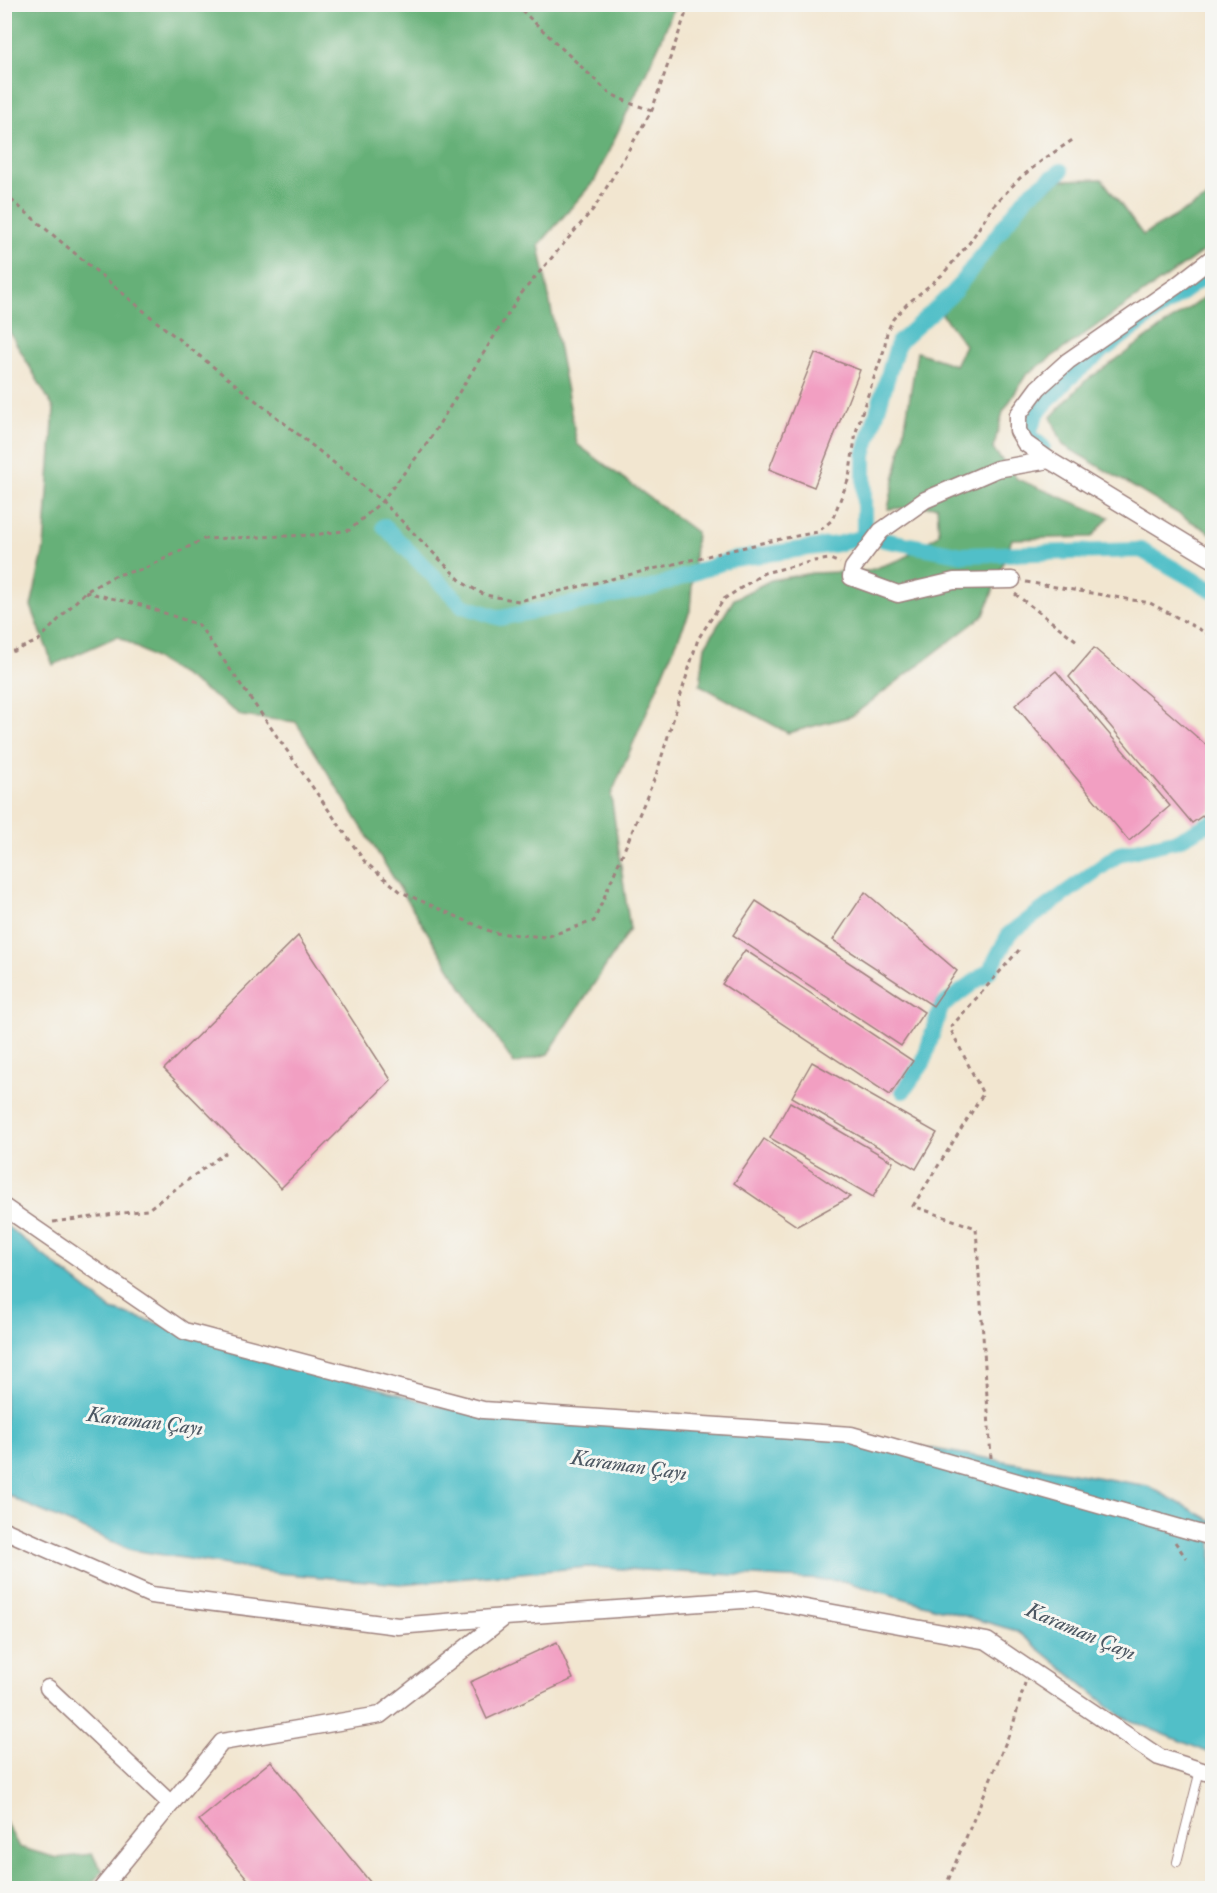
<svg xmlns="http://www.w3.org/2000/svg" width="1217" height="1893" font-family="'IM FELL Double Pica',serif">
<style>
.forest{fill:#66b078;stroke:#586852;stroke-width:1.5}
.water{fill:#51bfc8;stroke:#4e6f7a;stroke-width:1.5}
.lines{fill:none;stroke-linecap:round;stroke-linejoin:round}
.canal{stroke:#51bfc8;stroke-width:16}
.building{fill:#f29fc2}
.lane-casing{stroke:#9e827e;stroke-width:10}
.street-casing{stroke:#9e827e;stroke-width:19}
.path{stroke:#9e827e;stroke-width:3;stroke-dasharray:4.5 4.5;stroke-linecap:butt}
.lane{stroke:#fff;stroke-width:8}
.street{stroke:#fff;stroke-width:16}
.labels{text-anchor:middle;stroke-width:6;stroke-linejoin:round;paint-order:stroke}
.water-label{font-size:21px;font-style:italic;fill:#4c5762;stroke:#f6f6f2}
</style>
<rect width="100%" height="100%" fill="#f6f6f2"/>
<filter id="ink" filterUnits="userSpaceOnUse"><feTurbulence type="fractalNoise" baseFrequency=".0167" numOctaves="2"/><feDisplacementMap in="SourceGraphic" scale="12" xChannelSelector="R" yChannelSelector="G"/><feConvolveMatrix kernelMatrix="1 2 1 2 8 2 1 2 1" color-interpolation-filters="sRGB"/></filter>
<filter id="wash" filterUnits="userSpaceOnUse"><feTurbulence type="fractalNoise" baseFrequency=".008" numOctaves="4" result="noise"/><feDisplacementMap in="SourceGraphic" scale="24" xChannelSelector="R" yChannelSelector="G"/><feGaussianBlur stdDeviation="1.35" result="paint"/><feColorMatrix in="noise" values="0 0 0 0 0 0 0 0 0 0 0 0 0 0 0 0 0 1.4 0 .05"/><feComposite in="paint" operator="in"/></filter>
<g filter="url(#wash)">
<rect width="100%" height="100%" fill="#f2e6d0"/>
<g class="forest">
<polygon points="4,5 675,5 660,43 595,180 539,245 577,444 696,532 690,611 611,795 630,929 548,1054 514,1064 456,978 296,722 242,716 184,676 118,636 53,665 31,606 44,548 54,409 5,324"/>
<polygon points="1102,179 1143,235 1212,195 1212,245 1026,375 1003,412 993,449 1017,479 1109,517 1092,537 1012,539 984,615 852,716 788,733 700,685 705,646 734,599 771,580 813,573 867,571 902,559 939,534 937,506 888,509 903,439 917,352 955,365 965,345 942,314 1032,201 1062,180"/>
<polygon points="1212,292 1212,534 1063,445 1051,417 1084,382"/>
<polygon points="5,1821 19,1847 57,1858 92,1854 103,1871 87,1888 5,1888"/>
</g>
<polygon class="water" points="4,1224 112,1310 446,1408 812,1428 1148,1486 1212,1521 1212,1754 1122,1717 1017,1631 843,1581 587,1567 401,1584 277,1573 132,1550 25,1504 5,1493"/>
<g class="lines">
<g class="canal">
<polyline points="1043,447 1028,435 1037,413 1067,380 1102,351 1212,271"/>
<polyline points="384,526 463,606 500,618 651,588 733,559 837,544 865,537"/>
<polyline points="864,537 864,455 898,343 953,293 1027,196 1061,171"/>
<polyline points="884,540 963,555 1141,550 1212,590"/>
<polyline points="903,1091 923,1063 941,1007 990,970 1009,934 1119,854 1178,840 1212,822"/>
</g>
</g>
<g id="blocks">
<g class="building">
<polygon points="815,353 860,370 814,487 769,469"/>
<polygon points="1094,648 1212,750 1212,809 1192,823 1069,677"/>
<polygon points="1056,671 1170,806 1129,841 1015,705"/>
<polygon points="865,892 957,971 933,1006 833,940"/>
<polygon points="756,901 924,1012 901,1046 733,935"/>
<polygon points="298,936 391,1080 281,1188 164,1069"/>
<polygon points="745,950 913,1061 890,1095 722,984"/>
<polygon points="812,1062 937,1133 916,1169 792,1097"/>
<polygon points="790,1102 893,1162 873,1197 770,1138"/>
<polygon points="764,1139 850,1197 797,1226 734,1183"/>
<polygon points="557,1642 573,1679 487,1719 470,1682"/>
<polygon points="271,1761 375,1888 255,1888 199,1820"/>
</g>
</g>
</g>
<g filter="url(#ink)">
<use href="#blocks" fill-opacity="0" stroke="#9e827e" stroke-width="1.5"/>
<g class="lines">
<defs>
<polyline id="lane" points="1177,1862 1200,1770"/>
<g id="street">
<polyline points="1212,258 1176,286 1068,361 1038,388 1018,415 1018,431 1025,443 1049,460 1212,559"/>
<polyline points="1012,580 954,581 898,594 851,577 853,568 881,531 925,500 997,469 1049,460"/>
<polyline points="4,1207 184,1331 483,1410 851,1435 1212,1537"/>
<polyline points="4,1530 151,1595 398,1626 505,1617"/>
<polyline points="48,1688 171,1804"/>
<polyline points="102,1888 222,1742 380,1715 505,1617 757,1599 987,1641 1159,1757 1212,1774"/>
</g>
</defs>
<use href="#lane" class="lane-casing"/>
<use href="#street" class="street-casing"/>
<g class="path">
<polyline points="515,4 609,93 632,104 652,110"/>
<polyline points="4,194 157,322 382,501 463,583 485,595 519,601 770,541 818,532 832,520 849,478 856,432 864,406 884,350 887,332 893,319 907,304 942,275 970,242 993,206 1020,178 1044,159 1074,139"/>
<polyline points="1026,582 1150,603 1212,636"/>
<polyline points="85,592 141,605 199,625 365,862 401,892 494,933 546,937 594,921 656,775 698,639 724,599 764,573 814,561 830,559 840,563"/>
<polyline points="1015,594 1077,641"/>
<polyline points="4,655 38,641 85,592 116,575 144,569 204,539 313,535 350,530 382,501 426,445 520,295 595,207 652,110 689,4"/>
<polyline points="53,1222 147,1210 226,1152"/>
<polyline points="991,1458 976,1228 913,1206 983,1094 950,1028 1019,950"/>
<polyline points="1175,1542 1186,1558"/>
<polyline points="945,1888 1013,1725 1025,1683"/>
</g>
<use href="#lane" class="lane"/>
<use href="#street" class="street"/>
</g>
</g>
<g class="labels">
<g class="water-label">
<text transform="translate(145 1421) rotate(7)" y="7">Karaman Çayı</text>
<text transform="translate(629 1465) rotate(8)" y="7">Karaman Çayı</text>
<text transform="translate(1081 1631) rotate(23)" y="7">Karaman Çayı</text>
</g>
</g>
<rect width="1217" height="1893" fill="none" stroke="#f6f6f2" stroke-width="24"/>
</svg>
